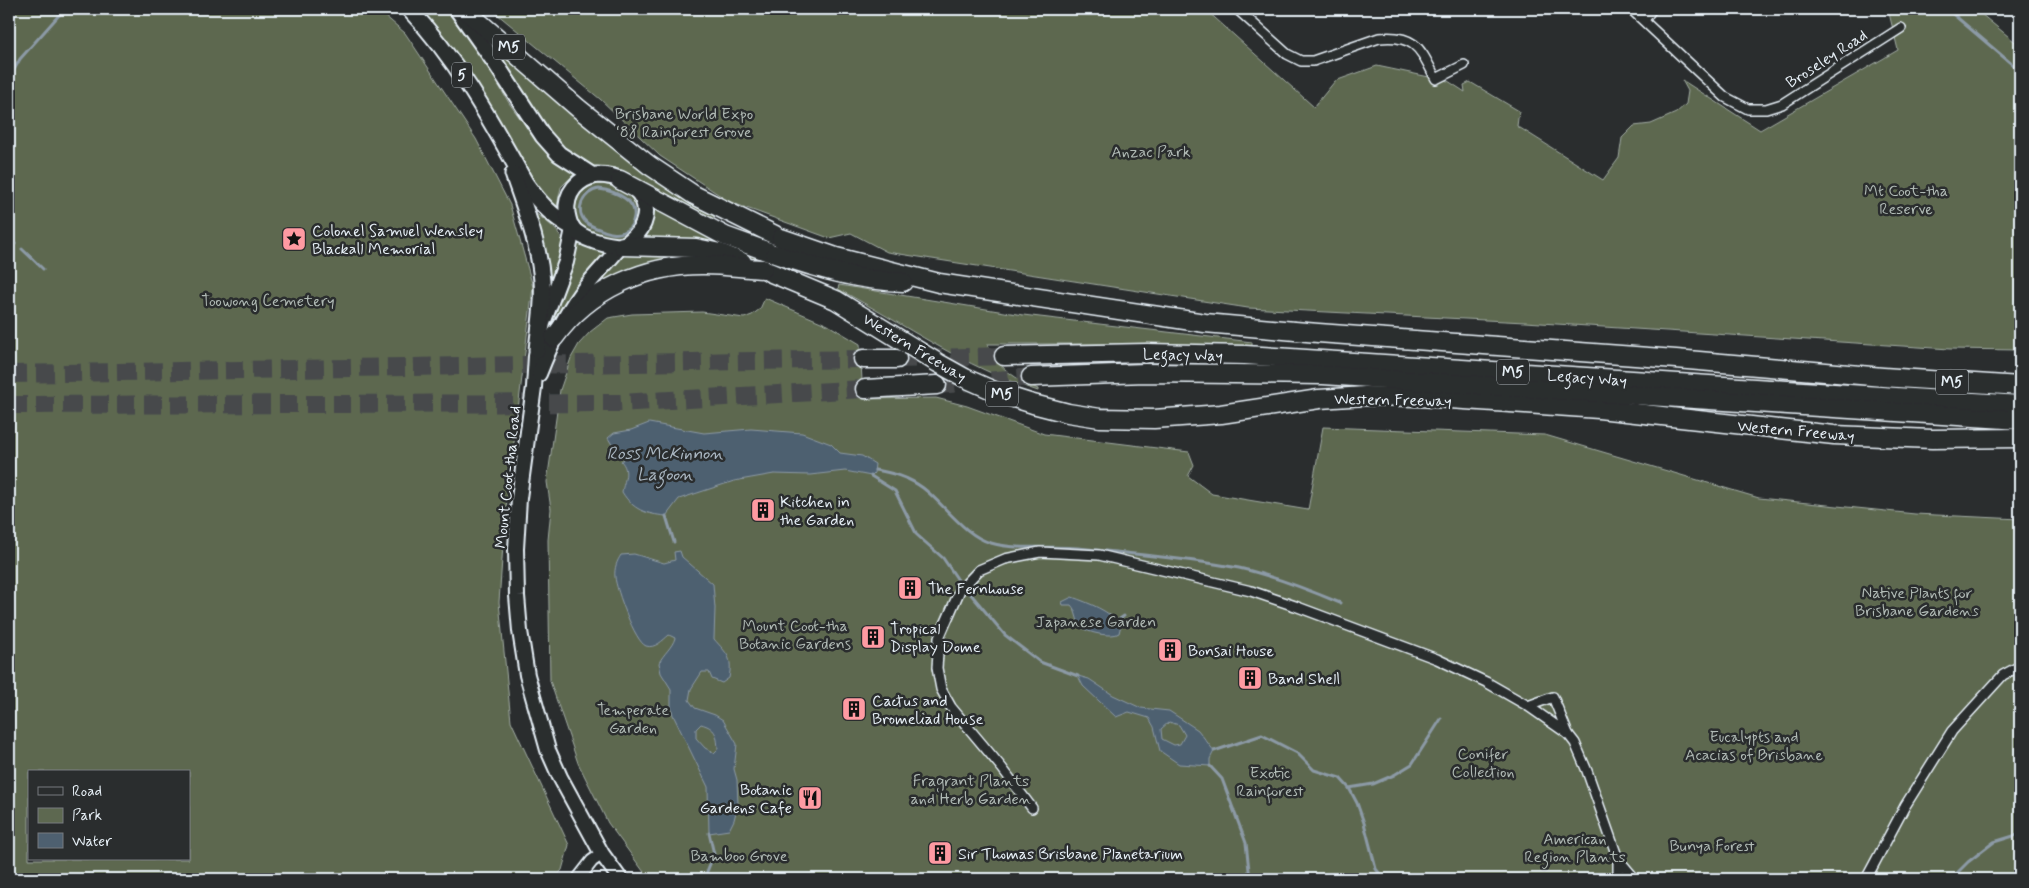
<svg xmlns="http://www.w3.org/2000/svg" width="2029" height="888" font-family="Mynerve,sans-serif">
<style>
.green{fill:#5d6850;stroke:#a2aca4;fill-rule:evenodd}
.water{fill:#4e6070;stroke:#8c9aa6;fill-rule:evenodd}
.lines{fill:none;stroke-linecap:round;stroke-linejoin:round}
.stream{stroke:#8c9aa6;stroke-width:3}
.motorway-tunnel{stroke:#464a4c;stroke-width:18;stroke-dasharray:18 9;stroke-linecap:butt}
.minor-casing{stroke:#e8f1f8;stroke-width:12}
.tertiary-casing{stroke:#e8f1f8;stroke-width:15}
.secondary-casing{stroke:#e8f1f8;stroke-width:18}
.trunk-casing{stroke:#e8f1f8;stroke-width:19}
.motorway-casing{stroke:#e8f1f8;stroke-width:21}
.minor{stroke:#2a2d2e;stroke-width:9}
.tertiary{stroke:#2a2d2e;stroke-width:11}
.secondary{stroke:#2a2d2e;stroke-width:14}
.trunk{stroke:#2a2d2e;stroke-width:15}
.motorway{stroke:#2a2d2e;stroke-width:18}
.labels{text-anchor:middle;stroke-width:5;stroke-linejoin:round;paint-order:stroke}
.shield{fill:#2a2d2e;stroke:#afb6bb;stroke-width:1}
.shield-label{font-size:15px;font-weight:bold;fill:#e8f1f8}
.street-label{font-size:16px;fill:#e8f1f8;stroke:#2a2d2e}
.park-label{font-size:16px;fill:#b0bab5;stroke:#2a2d2e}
.poi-label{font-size:16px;fill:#e8f1f8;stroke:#2a2d2e;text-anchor:start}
.water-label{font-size:18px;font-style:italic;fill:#aab7c2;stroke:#2a2d2e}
</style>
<rect width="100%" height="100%" fill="#2a2d2e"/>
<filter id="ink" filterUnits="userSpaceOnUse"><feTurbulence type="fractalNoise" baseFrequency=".02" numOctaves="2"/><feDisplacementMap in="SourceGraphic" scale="10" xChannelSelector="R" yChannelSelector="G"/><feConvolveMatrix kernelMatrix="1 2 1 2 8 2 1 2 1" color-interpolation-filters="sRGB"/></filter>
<g filter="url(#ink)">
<g class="green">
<path d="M9,9H377L405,33L476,139L510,205L533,287L505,516L499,602L511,721L569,845L562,870L554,879H9ZM29,772H189V859H29Z"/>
<polygon points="421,9 445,9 481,55 509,103 538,143 550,156 576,172 561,187 557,206 554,207 539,192 442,36"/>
<polygon points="491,9 1205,9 1314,107 1335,81 1377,66 1448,81 1465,92 1464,85 1470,82 1519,111 1517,126 1603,180 1619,158 1622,138 1634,126 1651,124 1676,113 1686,104 1688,91 1682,80 1760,130 1898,50 1888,9 1975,9 2020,46 2020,350 1950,349 1525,322 1248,308 887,252 851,233 829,238 730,202 660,156 600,99"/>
<polygon points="493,45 621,154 676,194 714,216 714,219 711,220 615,169 587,167 563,152 490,46"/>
<path d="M594,184C607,183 631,190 637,203C639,208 638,217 639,223L621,239C609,238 597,236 587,230C567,218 574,191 594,184Z"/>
<polygon points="652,205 793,268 763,263 719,247 638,243 649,227"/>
<path d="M530,209C540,217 553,225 560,235C567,246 553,282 549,295Z"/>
<polygon points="576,241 609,255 560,320 547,334 569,268"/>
<polygon points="637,254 707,256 584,297 616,261 624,255"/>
<path d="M839,285L1023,315L1252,342V347L1144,344H988C995,367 1018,380 1038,389V391C961,366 908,326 838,289Z"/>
<polygon points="765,298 828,325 860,344 863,399 936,398 967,406 1044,434 1189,452 1194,465 1188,476 1212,494 1308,510 1323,427 1545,435 1759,498 1915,514 2020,519 2020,879 649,879 608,823 578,763 550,681 548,540 551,509 547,482 560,390 571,358 579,344 590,332 608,318 632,314 702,312 744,318 752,315 760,309"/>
</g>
<g class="water">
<path d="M649,423L704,433L751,429L802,433L831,444L840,453L862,456L875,464L874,473L871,476L845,471L810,475L774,474L734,481L679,499L666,516C646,514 633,510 622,492C624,480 630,471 621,461L627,457L622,451L617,453L608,438L614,433L631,430Z"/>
<path d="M680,551L682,557L713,584L715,608L714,639C727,654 733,657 729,678L722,683L712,679L709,672H702L691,689L689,700L695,708L715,715L723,720L737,744L734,769L737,780L738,804L734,820L729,830L709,833L708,787L673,715L671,706V689L661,673L659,663C663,654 672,648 675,638L669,635C663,640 655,649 646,646C635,642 616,589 615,577C614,568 617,561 621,555L634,554L664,563L675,560L674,552ZM701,724C716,728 717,735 718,749L714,753L705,748L696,738V729Z"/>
<path d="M1072,597C1089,603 1110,611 1121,625L1119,633C1113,638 1087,633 1081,627C1076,621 1077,611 1071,605H1063L1062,602Z"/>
<path d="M1078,676L1089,679L1113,695L1141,708L1169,711L1198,730L1214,751L1210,759V766L1179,764L1160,751L1154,727L1149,718L1129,712L1116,717L1083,686ZM1169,722L1179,725L1185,735L1180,744L1174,745L1162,739L1161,729Z"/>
</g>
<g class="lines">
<g class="stream">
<polyline points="1947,9 2020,71"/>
<polyline points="9,79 20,59 60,14"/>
<path d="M599,189C615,191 640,201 633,221C632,226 628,230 623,232C617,235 611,233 604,231C599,229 592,227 587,223C573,211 583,191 599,189Z"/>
<polyline points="9,237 15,244"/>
<polyline points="22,249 43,269"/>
<path d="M875,470C893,473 908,477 923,488C944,504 965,536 991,543C1019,551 1049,545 1078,548C1132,554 1186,558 1239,568C1274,576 1307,589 1340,603"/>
<polyline points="871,476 895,491 917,535 943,558 958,580"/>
<polyline points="666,516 674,542"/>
<polyline points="969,592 1005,635 1040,662 1078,676"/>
<polyline points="1117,621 1124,616"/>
<polyline points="1214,751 1262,735 1297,753 1314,770 1340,778 1349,788 1357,803 1364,823 1376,869 1384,879"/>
<polyline points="1210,766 1222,779 1246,843 1250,879"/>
<polyline points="1349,788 1373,784 1394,775 1412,764 1441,719"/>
<polyline points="704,879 714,854 709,833"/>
<polyline points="1951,879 1968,862 1994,842 2020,834"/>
</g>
<g class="motorway-tunnel">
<polyline points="897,359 1004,356"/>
<polyline points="9,374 863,359"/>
<polyline points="937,385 1031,377"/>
<polyline points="9,405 619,403 865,389"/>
</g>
<defs>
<g id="minor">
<path d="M1237,9L1287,54L1301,61H1313L1379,38C1417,34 1421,51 1436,79L1464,65"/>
<polyline points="1631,9 1725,97 1748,109 1766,109 1782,104 1901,28"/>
<polyline points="1644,20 1652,9"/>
<polyline points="1528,706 1553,697 1568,734"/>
<polyline points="1032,808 1002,768 951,707 941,689 937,668 939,638 960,590 979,570 1005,559 1040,552 1099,555 1251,591 1295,606 1437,659 1486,682 1528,706 1568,734 1575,743 1587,771 1618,859 1618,879"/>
<polyline points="1618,859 1635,879"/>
<polyline points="1866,879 1905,806 1952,731 2003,675 2020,666"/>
</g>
<polyline id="tertiary" points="578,879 592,861 602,854"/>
<g id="secondary">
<polyline points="573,229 566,262 543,323 536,356 534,387 519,498 516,549 517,596 520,631 527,675 548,750 560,777 602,854 620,879"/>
<path d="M539,374C550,346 562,319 580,294C592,278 607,263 620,247"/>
</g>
<g id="trunk">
<path d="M409,9C458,60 492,123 526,184C539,202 552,217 572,227"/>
<polyline points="457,9 496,64 543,136 559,154 593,176"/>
<path d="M513,174C525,209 539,244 542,281C544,304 539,328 537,350"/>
<path d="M597,175C642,175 666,218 623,246C608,246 582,240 572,228C569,224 568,218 567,213C565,193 578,178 597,175Z"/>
</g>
<g id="motorway">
<polyline points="464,9 578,108 649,165 694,195 775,235"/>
<polyline points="620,180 725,236 769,252"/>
<polyline points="781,238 836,257 939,283 1205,323 1318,333 1676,359 1883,377 2020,386"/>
<polyline points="623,246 696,248 720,253 742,262"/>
<path d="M775,254C816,268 860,281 903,282"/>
<polyline points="769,272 836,300 938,363 965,378 1001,394 1033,404 1068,413 1100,418 1154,419 1221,414 1319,399 1365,396 1419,397 1599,409 1834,435 1932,439 2020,438"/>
<path d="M554,338C589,289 646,264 705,265C724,265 743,268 763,269"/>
<polyline points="1004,356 1147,353 1245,355 2020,405"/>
<polyline points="863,359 897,359"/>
<polyline points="1031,377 1145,373 1323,375 2020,420"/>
<polyline points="865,389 937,385"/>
</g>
</defs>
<use href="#minor" class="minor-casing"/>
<use href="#tertiary" class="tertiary-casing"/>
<use href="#secondary" class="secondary-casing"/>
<use href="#trunk" class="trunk-casing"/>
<use href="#motorway" class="motorway-casing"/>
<use href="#minor" class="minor"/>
<use href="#tertiary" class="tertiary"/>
<use href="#secondary" class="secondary"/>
<use href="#trunk" class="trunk"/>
<use href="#motorway" class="motorway"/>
</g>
</g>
<defs>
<symbol id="sight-square" viewBox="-11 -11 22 22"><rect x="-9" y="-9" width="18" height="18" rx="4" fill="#ff9aa2" stroke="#2a2d2e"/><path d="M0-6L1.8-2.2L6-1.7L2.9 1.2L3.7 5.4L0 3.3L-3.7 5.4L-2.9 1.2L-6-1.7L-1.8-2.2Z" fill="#111"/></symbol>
<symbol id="building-square" viewBox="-11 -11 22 22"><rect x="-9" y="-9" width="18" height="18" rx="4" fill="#ff9aa2" stroke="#2a2d2e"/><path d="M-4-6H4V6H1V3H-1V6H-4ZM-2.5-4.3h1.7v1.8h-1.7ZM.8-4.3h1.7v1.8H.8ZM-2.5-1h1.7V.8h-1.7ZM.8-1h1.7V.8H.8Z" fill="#111"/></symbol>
<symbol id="restaurant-square" viewBox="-11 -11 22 22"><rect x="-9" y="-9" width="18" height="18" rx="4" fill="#ff9aa2" stroke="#2a2d2e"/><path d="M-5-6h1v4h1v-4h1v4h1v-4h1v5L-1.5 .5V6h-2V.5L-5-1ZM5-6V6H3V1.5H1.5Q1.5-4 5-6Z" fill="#111"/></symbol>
</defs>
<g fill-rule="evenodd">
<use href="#sight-square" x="280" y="225" width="28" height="28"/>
<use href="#building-square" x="749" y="496" width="28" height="28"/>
<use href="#building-square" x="896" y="574" width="28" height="28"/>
<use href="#building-square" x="859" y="623" width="28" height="28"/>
<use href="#building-square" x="1156" y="636" width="28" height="28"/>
<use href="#building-square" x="1236" y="664" width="28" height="28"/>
<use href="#building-square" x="840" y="695" width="28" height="28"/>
<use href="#restaurant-square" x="796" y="784" width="28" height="28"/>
<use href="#building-square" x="926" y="839" width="28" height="28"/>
</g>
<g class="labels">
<g class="shield">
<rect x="493" y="34.5" width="32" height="25" rx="4"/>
<rect x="452" y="62.5" width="20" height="25" rx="4"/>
<rect x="1497" y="359.5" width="32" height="25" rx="4"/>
<rect x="1936" y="369.5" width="32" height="25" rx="4"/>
<rect x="986" y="381.5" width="32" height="25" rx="4"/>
</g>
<g class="shield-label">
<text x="509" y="52">M5</text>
<text x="462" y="80">5</text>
<text x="1513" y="377">M5</text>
<text x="1952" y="387">M5</text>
<text x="1002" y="399">M5</text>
</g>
<g class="street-label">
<text transform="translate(1826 58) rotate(-33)" y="6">Broseley Road</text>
<text transform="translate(915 347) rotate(31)" y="6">Western Freeway</text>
<text transform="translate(1183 354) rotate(1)" y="6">Legacy Way</text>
<text transform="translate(1587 377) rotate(4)" y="6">Legacy Way</text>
<text transform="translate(1393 399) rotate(1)" y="6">Western Freeway</text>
<text transform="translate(1796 430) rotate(5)" y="6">Western Freeway</text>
<text transform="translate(507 477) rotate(-84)" y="6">Mount Coot-tha Road</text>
</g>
<g class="park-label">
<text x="684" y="119">Brisbane World Expo<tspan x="684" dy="18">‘88 Rainforest Grove</tspan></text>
<text x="1151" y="157">Anzac Park</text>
<text x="1906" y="196">Mt Coot-tha<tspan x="1906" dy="18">Reserve</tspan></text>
<text x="268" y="306">Toowong Cemetery</text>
<text x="1917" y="598">Native Plants for<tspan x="1917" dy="18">Brisbane Gardens</tspan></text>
<text x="1096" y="627">Japanese Garden</text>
<text x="795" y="631">Mount Coot-tha<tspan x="795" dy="18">Botanic Gardens</tspan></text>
<text x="633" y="715">Temperate<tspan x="633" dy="18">Garden</tspan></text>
<text x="1754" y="742">Eucalypts and<tspan x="1754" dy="18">Acacias of Brisbane</tspan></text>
<text x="1483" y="759">Conifer<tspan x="1483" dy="18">Collection</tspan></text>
<text x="1270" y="778">Exotic<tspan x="1270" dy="18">Rainforest</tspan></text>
<text x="971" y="786">Fragrant Plants<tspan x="971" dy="18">and Herb Garden</tspan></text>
<text x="1575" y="844">American<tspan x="1575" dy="18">Region Plants</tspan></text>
<text x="1712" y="851">Bunya Forest</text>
<text x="739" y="861">Bamboo Grove</text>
</g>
<g class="poi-label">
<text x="312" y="236">Colonel Samuel Wensley<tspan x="312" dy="18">Blackall Memorial</tspan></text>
<text x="780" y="507">Kitchen in<tspan x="780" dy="18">the Garden</tspan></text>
<text x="928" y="594">The Fernhouse</text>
<text x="890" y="634">Tropical<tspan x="890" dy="18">Display Dome</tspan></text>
<text x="1188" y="656">Bonsai House</text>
<text x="1268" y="684">Band Shell</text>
<text x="872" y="706">Cactus and<tspan x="872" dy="18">Bromeliad House</tspan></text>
<text x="792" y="795" text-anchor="end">Botanic<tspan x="792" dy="18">Gardens Cafe</tspan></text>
<text x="958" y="859">Sir Thomas Brisbane Planetarium</text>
</g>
<g class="water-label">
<text x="665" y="459">Ross McKinnon<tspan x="665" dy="21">Lagoon</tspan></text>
</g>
</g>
<rect width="2029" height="888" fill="none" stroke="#2a2d2e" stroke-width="30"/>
<rect x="15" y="15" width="1999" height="858" fill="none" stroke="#e8f1f8" stroke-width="2" filter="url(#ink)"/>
<rect x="28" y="770" width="162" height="90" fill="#2a2d2e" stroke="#767b7f"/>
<rect x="38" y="787" width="25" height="8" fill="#2a2d2e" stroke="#767b7f"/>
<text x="72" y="796" font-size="15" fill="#e8f1f8">Road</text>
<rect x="38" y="808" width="25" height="15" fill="#5d6850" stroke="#767b7f"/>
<text x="72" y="820" font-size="15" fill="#e8f1f8">Park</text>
<rect x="38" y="833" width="25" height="15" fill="#4e6070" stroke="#767b7f"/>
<text x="72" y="846" font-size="15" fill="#e8f1f8">Water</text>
</svg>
